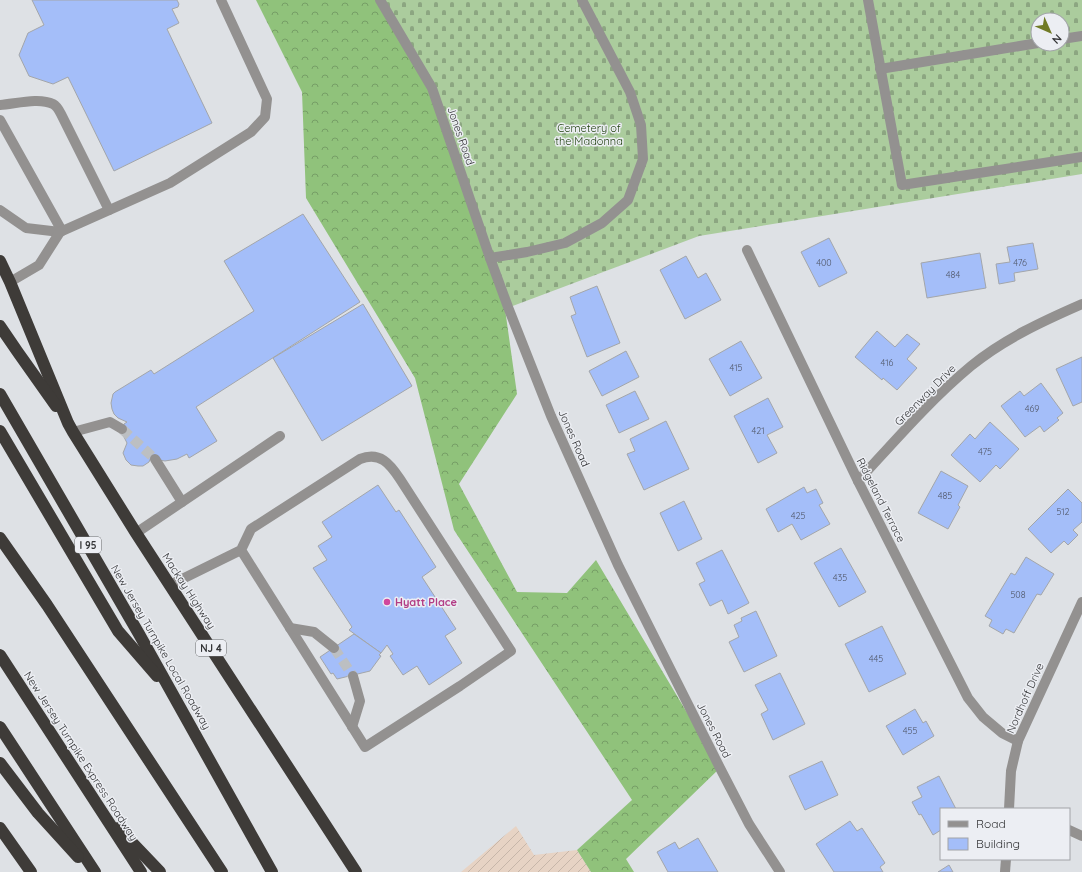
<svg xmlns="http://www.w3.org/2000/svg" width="1082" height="872" font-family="Quicksand,sans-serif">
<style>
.industrial{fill:url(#industrial-furrows)}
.forest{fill:url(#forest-crowns)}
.cemetery{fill:url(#cemetery-stones);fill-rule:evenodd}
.building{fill:#a4bef9;stroke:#a3a6aa}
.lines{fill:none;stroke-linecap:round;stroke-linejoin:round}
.minor-tunnel{stroke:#bcbfc2;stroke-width:10;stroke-dasharray:10 5;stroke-linecap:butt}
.minor{stroke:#939190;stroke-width:10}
.highway{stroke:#3e3b38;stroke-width:12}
.hotel-dot{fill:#d1479c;stroke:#eceef3;stroke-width:1.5}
.labels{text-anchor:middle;stroke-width:3;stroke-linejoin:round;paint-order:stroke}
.number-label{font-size:9px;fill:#505768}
.shield{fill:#eceef3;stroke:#6b6c6f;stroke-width:1}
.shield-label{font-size:10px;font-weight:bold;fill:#343537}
.park-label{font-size:11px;fill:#224312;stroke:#eceef3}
.street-label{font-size:11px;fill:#343537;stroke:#eceef3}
.hotel-label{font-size:11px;font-weight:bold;fill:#b23c85;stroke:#eceef3;text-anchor:start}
</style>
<defs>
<pattern id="industrial-furrows" width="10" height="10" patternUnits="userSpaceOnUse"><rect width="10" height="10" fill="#e7d3c4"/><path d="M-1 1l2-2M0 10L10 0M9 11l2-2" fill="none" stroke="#c7b6a9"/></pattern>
<pattern id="forest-crowns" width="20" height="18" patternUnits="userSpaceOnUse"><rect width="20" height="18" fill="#90c27b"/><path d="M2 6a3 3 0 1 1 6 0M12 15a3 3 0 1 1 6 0" fill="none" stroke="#769e66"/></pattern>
<pattern id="cemetery-stones" width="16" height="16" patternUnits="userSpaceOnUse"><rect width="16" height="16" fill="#abcc9d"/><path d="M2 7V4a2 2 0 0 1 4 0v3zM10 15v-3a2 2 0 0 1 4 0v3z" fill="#8ca681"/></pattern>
</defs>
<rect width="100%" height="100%" fill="#dee1e5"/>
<polygon class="industrial" points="516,826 534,855 577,850 591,872 461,872"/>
<polygon class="forest" points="256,0 380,0 432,88 505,309 517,394 459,484 517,592 567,593 596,560 720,768 626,859 634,872 591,872 577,850 632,800 454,530 415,378 306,198 302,92"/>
<path class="cemetery" d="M380,0H1082V174L699,236L505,309L432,88ZM1038,20H1062V44H1038Z"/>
<g class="building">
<polygon points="32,0 177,0 179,4 178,7 172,9 179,23 167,29 212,123 114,171 68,77 53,84 29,76 19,55 28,33 44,25"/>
<polygon points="303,214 360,302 196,407 217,441 189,458 187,454 177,459 165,461 159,460 151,457 149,462 143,466 138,466 131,465 126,460 123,453 127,443 122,433 124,424 127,422 118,418 114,414 112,409 111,403 113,394 115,392 151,370 154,374 254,311 224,261"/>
<polygon points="829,238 847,273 819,287 801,252"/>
<polygon points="1033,243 1038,269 1014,273 1015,281 999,284 996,264 1010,262 1007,247"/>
<polygon points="980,253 986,288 927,298 921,263"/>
<polygon points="686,256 698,278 706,273 721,300 685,319 660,270"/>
<polygon points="597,286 620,343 587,357 571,316 576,314 570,297"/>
<polygon points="363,304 412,386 322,441 273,358"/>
<polygon points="877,331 895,347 907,334 920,344 907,359 917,368 897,390 883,378 882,380 855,357"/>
<polygon points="741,341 762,378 730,396 709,359"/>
<polygon points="626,351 639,377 602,396 589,371"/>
<polygon points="1082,357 1082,402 1073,406 1056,369"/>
<polygon points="1041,383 1063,413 1057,418 1059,420 1044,432 1040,426 1025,437 1001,406 1020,391 1024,396"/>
<polygon points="635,391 649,419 619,433 606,405"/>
<polygon points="768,398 783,427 767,435 777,453 758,463 734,416"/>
<polygon points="666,421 689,469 644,490 627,454 635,451 630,439"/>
<polygon points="990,422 1019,449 1000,469 996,465 980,482 951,455 970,434 975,439"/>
<polygon points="941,471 968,486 958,505 960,507 948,529 918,513"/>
<polygon points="378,485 396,512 399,510 436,567 422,577 456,629 445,636 462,663 429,685 417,666 403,675 390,656 393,654 387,645 381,653 349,630 352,627 313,568 327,560 318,546 332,537 322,522"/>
<polygon points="804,487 807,493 816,489 823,503 819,505 830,524 801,540 792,524 778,532 766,509"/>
<polygon points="1068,489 1082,503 1082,522 1073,530 1078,535 1068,545 1064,541 1051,553 1028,529"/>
<polygon points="684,501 702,539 678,551 660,513"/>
<polygon points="841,548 866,592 839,607 814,563"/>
<polygon points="722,550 749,603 728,614 722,600 710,606 699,584 705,581 696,563"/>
<polygon points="1026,557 1054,574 1041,595 1037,594 1014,633 1006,629 1003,634 989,626 992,620 985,616 1011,573 1015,575"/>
<polygon points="756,611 777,656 744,672 729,642 739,637 734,625 742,621 741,618"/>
<polygon points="882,626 906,674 869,692 845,644"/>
<polygon points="354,634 381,653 379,655 381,656 370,671 337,679 333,673 331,674 320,657"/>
<polygon points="780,673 805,724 773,740 761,714 768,710 755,685"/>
<polygon points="915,709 923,723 926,721 934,736 903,755 886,726"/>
<polygon points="822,761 838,795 805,810 789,776"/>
<polygon points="939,776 956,809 941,809 941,830 933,835 921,814 919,815 912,802 922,797 917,787"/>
<polygon points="850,821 857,831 862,828 885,863 880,867 883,872 834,872 816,844"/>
<polygon points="698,838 718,872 668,872 657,852 675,842 679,849"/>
<polygon points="949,865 953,872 938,872"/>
</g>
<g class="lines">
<g class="minor-tunnel">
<polyline points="122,429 155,459"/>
<polyline points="334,648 353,676"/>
</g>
<g class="minor">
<polyline points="380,0 432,88 490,258 508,307 551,416 618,565 720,768 749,824 780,872"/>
<polyline points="868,0 902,185 1082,157"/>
<polyline points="1062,39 1082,36"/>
<polyline points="880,69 1038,43"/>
<path d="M0,105C15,104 39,97 53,104C57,106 59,110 61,114L109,210"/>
<polyline points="0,120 62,231"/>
<polyline points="0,210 26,228 60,232"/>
<polyline points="747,250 858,481 968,698 983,717 1002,733 1018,741"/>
<polyline points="490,258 527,252 565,243 602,223 628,200 643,159 641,125 630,92 582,0"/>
<polyline points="10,282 39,265 60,232 170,183 251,132 265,117 267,99 221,0"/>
<polyline points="73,432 110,422 122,429"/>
<polyline points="155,459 182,502"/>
<path d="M858,481C894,442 930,400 971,366C1004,339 1043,321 1082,304"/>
<polyline points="136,533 280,436"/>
<path d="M170,585L241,550L251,529L360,459C380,451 390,464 400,479L511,651L460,686L365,747L241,550"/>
<polyline points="290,628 314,632 334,648"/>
<polyline points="352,727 360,701 353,676"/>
<polyline points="1009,809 1011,771 1018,741 1082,602"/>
<polyline points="1069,830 1082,836"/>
<polyline points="1005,872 1006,859"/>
</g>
<g class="highway">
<polyline points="0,261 10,282 68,423 73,432 136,533 356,872"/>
<polyline points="0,326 17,351 56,406"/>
<polyline points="0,394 139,634 272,872"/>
<polyline points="0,431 118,631 157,676"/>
<polyline points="0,538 47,605 222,872"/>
<polyline points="0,655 141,872"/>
<polyline points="0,727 95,872"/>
<polyline points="0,763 38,813 78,857"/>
<polyline points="0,828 31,872"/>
<polyline points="118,828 160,872"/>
</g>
</g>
<circle class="hotel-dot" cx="387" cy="602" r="4"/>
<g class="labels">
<g class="number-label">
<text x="824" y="266">400</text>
<text x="1020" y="266">476</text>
<text x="953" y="278">484</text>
<text x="887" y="366">416</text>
<text x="736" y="371">415</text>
<text x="1032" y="412">469</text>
<text x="758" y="434">421</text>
<text x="985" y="455">475</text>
<text x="945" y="499">485</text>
<text x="1063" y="515">512</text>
<text x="798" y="519">425</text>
<text x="840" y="581">435</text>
<text x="1018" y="598">508</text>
<text x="876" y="662">445</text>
<text x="910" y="734">455</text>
</g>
<g class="shield">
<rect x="75" y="537" width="26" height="16" rx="3"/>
<rect x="196" y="640" width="30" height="16" rx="3"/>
</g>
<g class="shield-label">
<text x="88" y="549">I 95</text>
<text x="211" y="652">NJ 4</text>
</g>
<g class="park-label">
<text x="589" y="132">Cemetery of<tspan x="589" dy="13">the Madonna</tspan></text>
</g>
<g class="street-label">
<text transform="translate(461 136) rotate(71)" y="4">Jones Road</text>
<text transform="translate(925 395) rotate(-45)" y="4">Greenway Drive</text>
<text transform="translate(574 438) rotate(66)" y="4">Jones Road</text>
<text transform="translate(881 500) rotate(63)" y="4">Ridgeland Terrace</text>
<text transform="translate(189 591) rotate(57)" y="4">Mackay Highway</text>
<text transform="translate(161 647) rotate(60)" y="4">New Jersey Turnpike Local Roadway</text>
<text transform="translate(1025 698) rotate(-66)" y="4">Nordhoff Drive</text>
<text transform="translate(714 730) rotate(63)" y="4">Jones Road</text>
<text transform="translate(81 756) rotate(57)" y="4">New Jersey Turnpike Express Roadway</text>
</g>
<g class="hotel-label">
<text x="395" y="606">Hyatt Place</text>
</g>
</g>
<rect x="940" y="808" width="130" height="52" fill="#eceef3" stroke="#a2a4a8"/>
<rect x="948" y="821" width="20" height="6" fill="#939190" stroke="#a2a4a8"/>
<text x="976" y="828" font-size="12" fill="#343537">Road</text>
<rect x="948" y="838" width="20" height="12" fill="#a4bef9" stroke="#a2a4a8"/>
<text x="976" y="848" font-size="12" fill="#343537">Building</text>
<g transform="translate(1050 32) rotate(135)"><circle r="19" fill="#eceef3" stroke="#a2a4a8"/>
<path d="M0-3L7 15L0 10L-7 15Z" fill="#717b26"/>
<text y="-6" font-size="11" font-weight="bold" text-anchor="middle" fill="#343537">N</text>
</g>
</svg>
